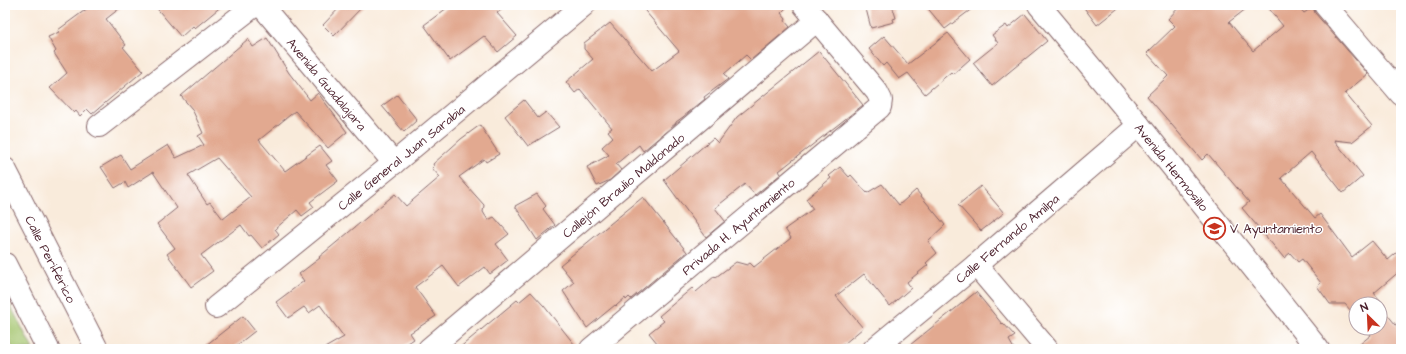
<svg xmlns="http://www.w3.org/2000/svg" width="1406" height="354" font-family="'Architects Daughter',sans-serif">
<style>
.green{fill:#a4c56e;stroke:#77724c}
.building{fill:#e2a990;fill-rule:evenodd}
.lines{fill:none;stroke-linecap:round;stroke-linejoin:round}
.minor-casing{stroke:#876669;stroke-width:24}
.highway-casing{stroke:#876669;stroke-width:24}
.minor{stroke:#fff;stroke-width:22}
.highway{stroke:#fff;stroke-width:22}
.labels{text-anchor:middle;stroke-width:3;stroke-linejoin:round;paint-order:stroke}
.street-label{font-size:13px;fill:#4a1f2b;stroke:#fff}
.poi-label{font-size:13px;fill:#4a1f2b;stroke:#fff;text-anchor:start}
</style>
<rect width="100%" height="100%" fill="#fff"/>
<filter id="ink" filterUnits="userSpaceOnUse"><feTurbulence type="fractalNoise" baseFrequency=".025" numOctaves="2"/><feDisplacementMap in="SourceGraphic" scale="8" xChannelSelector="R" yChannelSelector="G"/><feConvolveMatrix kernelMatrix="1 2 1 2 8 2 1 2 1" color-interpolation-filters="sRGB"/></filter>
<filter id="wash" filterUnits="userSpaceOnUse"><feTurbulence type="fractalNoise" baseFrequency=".012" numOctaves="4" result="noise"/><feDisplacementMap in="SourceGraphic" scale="16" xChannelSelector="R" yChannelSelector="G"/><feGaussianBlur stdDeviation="0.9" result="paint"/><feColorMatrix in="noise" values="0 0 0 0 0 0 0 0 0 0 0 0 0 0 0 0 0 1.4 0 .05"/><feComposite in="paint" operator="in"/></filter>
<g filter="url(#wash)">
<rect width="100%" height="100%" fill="#f9ebdb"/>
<polygon class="green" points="5,295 33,349 13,349 5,330"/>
<g id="blocks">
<g class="building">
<polygon points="92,5 124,5 106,19 126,45 123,47 143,71 92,114 87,109 80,116 76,111 74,113 50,88 67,73 54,53 56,51 48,37 59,32 58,30"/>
<polygon points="154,5 223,5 195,28 193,26 181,37"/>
<polygon points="342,5 364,5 334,36 323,25"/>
<polygon points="451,5 508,5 497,13 517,36 498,52 484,36 450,61 424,25"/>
<polygon points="640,5 789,5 781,13 786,19 785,21 790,27 751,60 746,55 724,74 728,79 704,97 705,99 683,117 676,122 676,123 643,151 639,145 616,164 621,170 610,180 597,186 587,167 609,155 602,147 613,137 608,131 612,128 580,89 575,93 566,82 593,59 584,49 584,43 610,23 652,71 679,51"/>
<polygon points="865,5 892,5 896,18 893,19 894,22 871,28"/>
<polygon points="925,5 977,5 945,29"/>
<polygon points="1082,5 1122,5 1097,25"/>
<polygon points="1181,5 1251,5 1229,22 1253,51 1283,26 1266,5 1297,5 1304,13 1313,7 1315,13 1368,74 1345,93 1372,126 1352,142 1334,140 1363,176 1343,193 1311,152 1281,178 1315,218 1320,214 1352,257 1372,241 1388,260 1401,249 1401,270 1374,293 1384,305 1381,307 1401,331 1401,349 1354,349 1371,335 1366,328 1380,328 1380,304 1356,304 1356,317 1345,304 1330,304 1317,286 1321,283 1302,259 1298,262 1290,253 1284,258 1242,208 1249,202 1208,154 1202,160 1147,96 1168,76 1147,53 1175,26 1168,19"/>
<polygon points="1025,14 1047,41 992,86 973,63 998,43 992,35 1006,25 1008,28"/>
<polygon points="948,33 970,59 953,74 951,72 925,94 908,73 899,79 886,63 883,66 869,49 884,36 908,64"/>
<path d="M267,38L289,73L310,100L318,93L347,132L328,148L295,111L259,140L285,171L320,146L332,161L326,165L338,181L310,202L314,207L302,216L297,210L275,229L279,234L262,248L251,235L249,236L241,225L201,255L213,271L191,287L167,254L175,248L157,224L177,208L153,172L128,188L125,182L115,188L101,167L121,155L130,169L168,145L176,158L204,145L198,136L203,133L192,109L181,96L248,39L253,47ZM217,158L251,197L223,219L210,202L207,204L188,175Z"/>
<polygon points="819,51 863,105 779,171 781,174 755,195 745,184 715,208 725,221 706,237 664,180 713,138 718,143 737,117"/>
<polygon points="397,95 417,120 404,132 382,106"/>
<polygon points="524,100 538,118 546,112 559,127 528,146 505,116"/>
<polygon points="480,125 499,154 486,162 484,159 459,177 484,205 483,212 488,220 494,217 509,234 496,244 508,260 490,274 485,267 459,287 443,266 415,287 436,316 410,333 414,339 399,349 323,349 344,337 320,305 309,313 304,307 288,318 276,302 304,281 299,274 320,258 319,257 395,194 406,206 440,177 432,168 434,166 433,164 461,139"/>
<polygon points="840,167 849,177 851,175 867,193 882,184 899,205 916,190 945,225 928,241 937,253 926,263 928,265 907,282 911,288 890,306 864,274 836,296 863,328 838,349 662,349 649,333 664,321 659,316 692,288 696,292 715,276 716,277 736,262 747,265 750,263 754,267 791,238 785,229 813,209 806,199 831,178 829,176"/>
<polygon points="981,186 1004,213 981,231 958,205"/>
<polygon points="537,194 546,206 543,209 555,225 537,240 515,206"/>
<polygon points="643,197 687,252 631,299 629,297 626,300 625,298 616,306 615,305 587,328 563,291 574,282 560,265"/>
<polygon points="531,292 544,306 578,349 458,349 517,300 519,302"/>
<polygon points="976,292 1002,324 1003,323 1015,336 1009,340 1014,349 905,349"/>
<polygon points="243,316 255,331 232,349 201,349"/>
</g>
</g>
</g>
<g filter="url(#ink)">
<use href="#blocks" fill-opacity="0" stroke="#876669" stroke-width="1"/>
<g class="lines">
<defs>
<g id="minor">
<polyline points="261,5 394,163"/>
<polyline points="1039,5 1139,125 1318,349"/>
<polyline points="1325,5 1401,94"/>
<polyline points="99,126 255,5"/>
<polyline points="976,265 1047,349"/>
<polyline points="216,307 394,163 584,5"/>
<polyline points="429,349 817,20"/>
<polyline points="591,349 880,107 881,100 877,92 804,5"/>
<polyline points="874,349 976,265 1139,125"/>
</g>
<g id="highway">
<polyline points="5,169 97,349"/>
<polyline points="5,264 48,349"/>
</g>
</defs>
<use href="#minor" class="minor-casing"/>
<use href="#highway" class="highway-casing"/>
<use href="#minor" class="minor"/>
<use href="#highway" class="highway"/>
</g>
</g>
<defs>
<symbol id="school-ring" viewBox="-11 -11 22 22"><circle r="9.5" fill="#fff" stroke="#c8321e" stroke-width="1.5"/><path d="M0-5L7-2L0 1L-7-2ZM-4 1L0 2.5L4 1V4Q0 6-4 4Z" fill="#c8321e"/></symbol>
</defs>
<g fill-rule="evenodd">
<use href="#school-ring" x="1202" y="216" width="25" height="25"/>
</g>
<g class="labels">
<g class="street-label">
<text transform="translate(327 84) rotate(50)" y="5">Avenida Guadalajara</text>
<text transform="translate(401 157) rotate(-39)" y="5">Calle General Juan Sarabia</text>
<text transform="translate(1172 167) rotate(51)" y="5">Avenida Hermosillo</text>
<text transform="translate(623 185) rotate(-40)" y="5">Callejón Braulio Maldonado</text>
<text transform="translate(738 226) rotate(-40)" y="5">Privada H. Ayuntamiento</text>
<text transform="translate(1007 238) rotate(-40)" y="5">Calle Fernando Amilpa</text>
<text transform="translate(51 259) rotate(63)" y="5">Calle Periférico</text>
</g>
<g class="poi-label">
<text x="1230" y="233">V Ayuntamiento</text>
</g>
</g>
<rect width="1406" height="354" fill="none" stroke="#fff" stroke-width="20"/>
<g transform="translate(1368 316) rotate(336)"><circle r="19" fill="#ffffff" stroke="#b7a5aa"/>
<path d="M0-3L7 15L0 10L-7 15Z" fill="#c8321e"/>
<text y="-6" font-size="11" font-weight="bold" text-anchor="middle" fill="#4a1f2b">N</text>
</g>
</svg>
